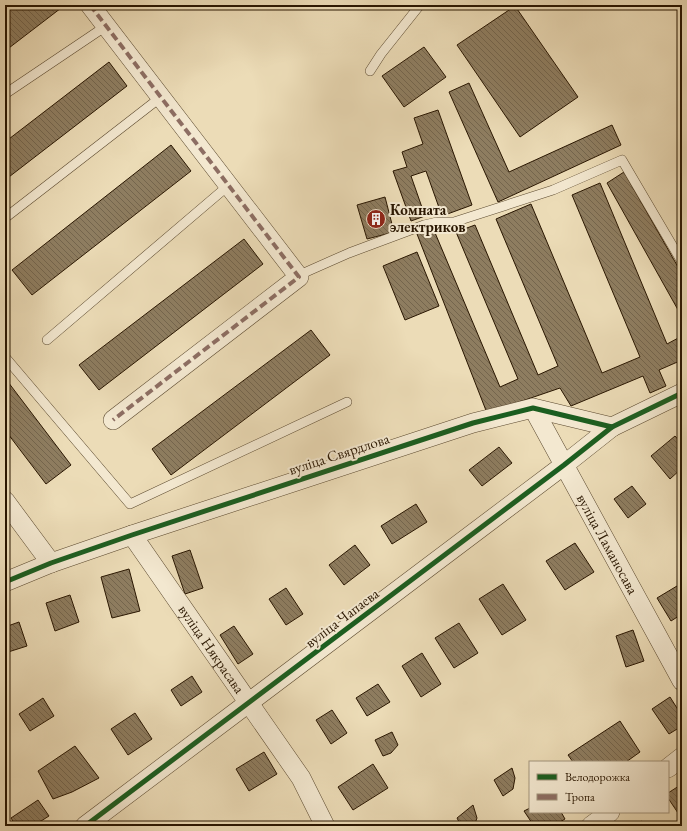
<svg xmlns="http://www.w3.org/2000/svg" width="687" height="831" font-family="'EB Garamond',serif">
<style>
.building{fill:url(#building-back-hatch);stroke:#291601}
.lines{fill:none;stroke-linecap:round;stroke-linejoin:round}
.service-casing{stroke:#5a482e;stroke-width:10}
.minor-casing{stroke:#5a482e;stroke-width:20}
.service{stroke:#f3e8d0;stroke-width:9}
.minor{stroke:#f3e8d0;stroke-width:19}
.quiet{stroke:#8d6e63;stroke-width:4;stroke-dasharray:8 4;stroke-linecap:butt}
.cycleway-casing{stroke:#f3e8d0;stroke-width:8}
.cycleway{stroke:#1b5e20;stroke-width:5}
.labels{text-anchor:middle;stroke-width:4;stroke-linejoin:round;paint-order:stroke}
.poi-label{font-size:15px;font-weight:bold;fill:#291601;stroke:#f3e8d0;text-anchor:start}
.street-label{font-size:15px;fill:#291601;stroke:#f3e8d0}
</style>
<defs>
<pattern id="building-back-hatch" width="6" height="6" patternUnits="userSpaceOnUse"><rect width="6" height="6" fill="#8e7d60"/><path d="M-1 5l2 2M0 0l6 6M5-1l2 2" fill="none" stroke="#74654d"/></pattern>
</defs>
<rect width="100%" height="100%" fill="#ecdcb7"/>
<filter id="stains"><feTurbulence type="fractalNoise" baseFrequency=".005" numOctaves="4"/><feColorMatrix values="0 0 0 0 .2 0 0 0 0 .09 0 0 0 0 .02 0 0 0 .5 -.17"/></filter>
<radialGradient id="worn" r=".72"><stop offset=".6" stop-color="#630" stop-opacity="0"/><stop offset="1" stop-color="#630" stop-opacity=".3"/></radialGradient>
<g class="building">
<polygon points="12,5 65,5 5,51 5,10"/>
<polygon points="515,6 578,97 520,137 457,45"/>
<polygon points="424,47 446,77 404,107 382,76"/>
<polygon points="109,62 127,86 5,180 5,142"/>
<polygon points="469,83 509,172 612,125 621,145 498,202 449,92"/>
<polygon points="438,110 472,205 442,216 426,171 411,176 425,216 411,221 393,171 407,167 402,152 423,144 414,118"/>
<polygon points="171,145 191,171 32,295 12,270"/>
<polygon points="624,172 682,274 682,317 607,183"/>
<polygon points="600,183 667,344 682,336 682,360 659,370 666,386 650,393 643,376 571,406 560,388 487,413 417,234 433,228 500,387 518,379 456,232 475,225 538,375 558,366 496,219 531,204 602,373 640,357 572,195"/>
<polygon points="385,197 394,232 367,239 357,205"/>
<polygon points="244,239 263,264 99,390 79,365"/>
<polygon points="417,252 439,306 405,320 383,266"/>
<polygon points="311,330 330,355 171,475 152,449"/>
<polygon points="5,378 71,465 46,484 5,430"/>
<polygon points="675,436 682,444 682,468 670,479 651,456"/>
<polygon points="499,447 512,463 482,486 469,470"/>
<polygon points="632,486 646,504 628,518 614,499"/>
<polygon points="416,504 427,522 392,544 381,526"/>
<polygon points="575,543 594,572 565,590 546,561"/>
<polygon points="355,545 370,565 344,585 329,565"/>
<polygon points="190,550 203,588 185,594 172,556"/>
<polygon points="129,569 140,611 112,618 101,577"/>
<polygon points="682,583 682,614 671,621 657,598"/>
<polygon points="503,584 526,620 502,635 479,599"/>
<polygon points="286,588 303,614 286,625 269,599"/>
<polygon points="70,595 79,622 55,631 46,603"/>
<polygon points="19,622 27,646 5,653 5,627"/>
<polygon points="459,623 478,653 454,668 435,638"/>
<polygon points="234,626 253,654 238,664 220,635"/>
<polygon points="633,630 644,661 626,667 616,636"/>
<polygon points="422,653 441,684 421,697 402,666"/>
<polygon points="192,676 202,692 181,706 171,690"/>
<polygon points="378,684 390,702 367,716 356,698"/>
<polygon points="670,697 682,716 682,726 669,734 652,709"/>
<polygon points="43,698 54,716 30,731 19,714"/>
<polygon points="332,710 347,733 331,744 316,720"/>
<polygon points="135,713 152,739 128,755 111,729"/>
<polygon points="620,721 640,752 626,762 573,762 568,755"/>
<polygon points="392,732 398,745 391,753 383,756 375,740"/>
<polygon points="75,746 99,778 72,792 53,799 38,771"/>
<polygon points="264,752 277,774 249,791 236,769"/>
<polygon points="373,764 388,788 353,810 338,787"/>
<polygon points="512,768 515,778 513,789 503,796 494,780"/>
<polygon points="682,784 682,819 668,798 668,793"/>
<polygon points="38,800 49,816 33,826 16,826 11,818"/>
<polygon points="473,805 477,818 474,826 461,826 457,818"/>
<polygon points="530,808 530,812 561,812 565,819 553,826 534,826 524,811"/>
<polygon points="642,821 645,826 635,826"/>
</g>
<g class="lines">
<defs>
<g id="service">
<polyline points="370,71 381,54 420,5"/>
<polyline points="5,94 106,26"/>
<polyline points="5,218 161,97"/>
<polyline points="299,277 306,272 349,253 424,225 437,222 454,222 553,190 622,160 682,262"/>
<polyline points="47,340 229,185"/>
<polyline points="5,357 130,504 347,402"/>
</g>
<g id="minor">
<polyline points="90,5 299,277 113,420"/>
<path id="s1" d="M533,408L682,681"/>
<polyline points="5,501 51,563"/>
<path id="s2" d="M132,535L301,778L325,826"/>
<polyline points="5,582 51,563 132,535 473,423 533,408 612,427 682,393"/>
<polyline points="668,768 682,757"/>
<polyline points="85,826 564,465 612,427"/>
<polyline points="591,826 610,812"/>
</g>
</defs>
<use href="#service" class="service-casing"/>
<use href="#minor" class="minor-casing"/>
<use href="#service" class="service"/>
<use href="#minor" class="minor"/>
<polyline class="quiet" points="90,5 299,277 113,420"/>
<defs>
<g id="cycleway">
<polyline points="5,582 51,563 132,535 473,423 533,408 612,427 682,393"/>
<polyline points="85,826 564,465 612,427"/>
</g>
</defs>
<use href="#cycleway" class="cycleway-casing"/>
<use href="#cycleway" class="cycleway"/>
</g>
<defs>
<symbol id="building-disc" viewBox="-11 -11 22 22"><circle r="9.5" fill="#8f2418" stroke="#f3e8d0"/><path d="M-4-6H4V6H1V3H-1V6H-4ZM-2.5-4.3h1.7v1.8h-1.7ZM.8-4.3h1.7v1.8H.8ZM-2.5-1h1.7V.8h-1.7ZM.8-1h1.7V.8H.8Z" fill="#fff"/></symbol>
</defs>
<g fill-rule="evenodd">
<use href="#building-disc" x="365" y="208" width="22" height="22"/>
</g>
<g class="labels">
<g class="poi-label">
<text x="390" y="215">Комната<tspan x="390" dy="17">электриков</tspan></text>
</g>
<g class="street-label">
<text transform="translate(339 454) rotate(-18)" y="5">вуліца Свярдлова</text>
<text dy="5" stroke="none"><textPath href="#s1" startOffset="155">вуліца Ламаносава</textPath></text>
<text transform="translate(342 618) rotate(-37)" y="5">вуліца Чапаева</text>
<text dy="5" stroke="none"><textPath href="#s2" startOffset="139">вуліца Някрасава</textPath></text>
</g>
</g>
<rect width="687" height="831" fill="none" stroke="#ecdcb7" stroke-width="20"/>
<rect x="6" y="6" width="675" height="819" fill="none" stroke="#291601" stroke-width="2"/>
<rect x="10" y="10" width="667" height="811" fill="none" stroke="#291601"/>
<rect x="529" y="761" width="140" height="52" fill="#f3e8d0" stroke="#a2947d"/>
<rect x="537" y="774" width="20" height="6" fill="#1b5e20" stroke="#a2947d"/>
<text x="565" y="781" font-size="12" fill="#291601">Велодорожка</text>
<rect x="537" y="794" width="20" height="6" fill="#8d6e63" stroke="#a2947d"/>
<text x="565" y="801" font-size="12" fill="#291601">Тропа</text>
<rect width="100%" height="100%" filter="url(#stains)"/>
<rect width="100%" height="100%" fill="url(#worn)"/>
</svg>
